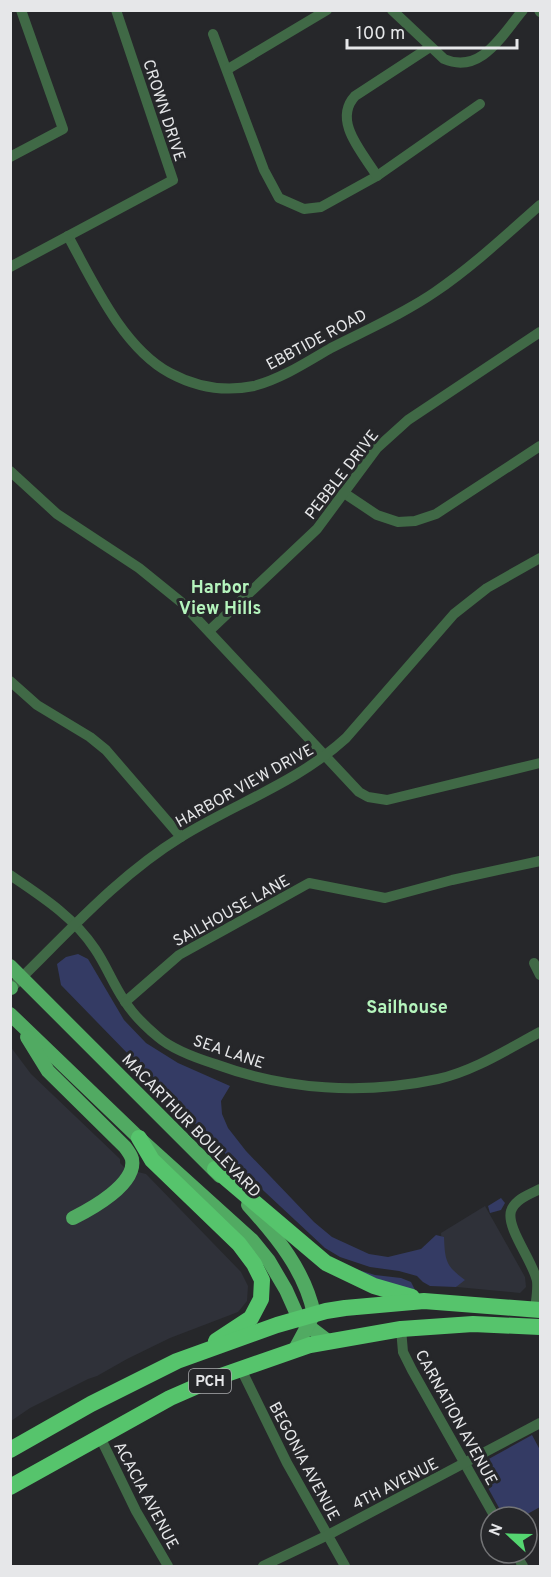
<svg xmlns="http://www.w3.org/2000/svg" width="551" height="1577" font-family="Overpass,sans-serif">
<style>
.built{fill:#2f3139}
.green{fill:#343b64}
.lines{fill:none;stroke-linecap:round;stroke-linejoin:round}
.minor{stroke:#406946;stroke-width:10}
.major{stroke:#51aa62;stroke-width:14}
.highway{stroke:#56c46c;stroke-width:16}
.labels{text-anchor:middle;stroke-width:6;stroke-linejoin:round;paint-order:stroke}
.shield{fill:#26272a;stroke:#acadb0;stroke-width:1.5}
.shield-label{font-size:15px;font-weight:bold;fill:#e6e7e9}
.street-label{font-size:16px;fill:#e6e7e9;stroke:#26272a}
.neighbourhood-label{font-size:18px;font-weight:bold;fill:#b5f5bd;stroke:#26272a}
</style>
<rect width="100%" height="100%" fill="#26272a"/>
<g class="built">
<polygon points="10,1046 31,1074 120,1159 120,1163 126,1169 146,1174 241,1272 248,1286 247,1301 238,1312 170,1338 127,1359 97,1376 88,1379 30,1408 11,1421"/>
<polygon points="485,1206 525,1277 526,1287 520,1293 457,1287 442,1251 441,1233"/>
</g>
<g class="green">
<path d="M78,954L88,959L124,1020L146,1043L178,1063L230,1086L221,1101L222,1114L228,1128L246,1151L314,1222L332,1237L369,1254L388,1257L421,1249L436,1235L444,1237C445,1261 446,1266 465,1280L456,1287L430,1286L423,1282L417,1276L399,1271L370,1267L340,1257L325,1248L250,1178L151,1080L131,1057L61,985L57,964L66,957Z"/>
<polygon points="501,1198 505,1203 501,1210 490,1213 488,1206"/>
<polygon points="352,1268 375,1275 401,1278 411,1282 415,1290 385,1284"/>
<polygon points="532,1435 540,1450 540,1507 522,1517 504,1517 476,1466"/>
</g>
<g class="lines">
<g class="minor">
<path d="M392,10L444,59C481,75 502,35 523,10"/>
<polyline points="539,10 540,12"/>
<polyline points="213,34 264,170 279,198 304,209 321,207 377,176 480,104"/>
<polyline points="228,69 327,10"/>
<polyline points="10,157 63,129 21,10"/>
<path d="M377,176C363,153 332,121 355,96L430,47"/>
<path d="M68,236C93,282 123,348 170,373C196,387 225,392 254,386C281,379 307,362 331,348C366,330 403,314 435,292C473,266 506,235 540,205"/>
<polyline points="10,267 173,180 116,10"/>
<polyline points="10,471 57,514 139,568 181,602 359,792 368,797 387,800 540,763"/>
<polyline points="344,493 377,515 398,522 415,521 436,514 540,446"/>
<polyline points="209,631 317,529 377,448 408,420 540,332"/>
<polyline points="10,681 37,705 90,737 106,750 181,837"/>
<path d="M10,875C41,896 74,917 95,949C106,965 113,984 124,1000C132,1013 146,1027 158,1037C173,1050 196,1058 215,1064C286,1090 363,1095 438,1079C474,1071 508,1049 540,1032"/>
<polyline points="534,963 540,975"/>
<path d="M10,989C65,936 116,877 181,837C236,803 298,782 346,738L454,614L487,588L540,558"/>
<polyline points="125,1002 179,955 309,883 385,898 452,880 540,861"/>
<path d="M535,1309C536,1300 538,1291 537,1281C533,1261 506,1228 511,1211C515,1199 530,1194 540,1189"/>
<polyline points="401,1329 403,1352 412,1370 495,1517"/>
<polyline points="241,1369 287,1463 345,1566"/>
<polyline points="100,1437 136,1511 168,1566"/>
<polyline points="515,1553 523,1566"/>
<polyline points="263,1566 328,1535 540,1423"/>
</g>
<g class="major">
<polyline points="10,966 220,1176"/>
<polyline points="10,988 11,988"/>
<polyline points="10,1014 139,1138 252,1240 269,1261 286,1290 299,1319 328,1341"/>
<path d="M27,1037L48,1071L125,1147C128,1151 131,1155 132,1159C137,1184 91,1209 73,1218"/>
<path d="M248,1205C277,1237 305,1271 314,1314L294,1351"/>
</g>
<g class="highway">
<polyline points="139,1138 152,1160 239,1244 254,1264 262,1280 261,1299 251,1318 216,1341"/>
<polyline points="215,1169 326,1263 374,1286 412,1297"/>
<polyline points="10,1450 91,1404 177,1361 277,1325 326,1311 345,1308 424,1301 540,1310"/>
<polyline points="10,1487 170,1398 218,1377 310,1345 401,1329 473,1324 540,1327"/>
</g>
</g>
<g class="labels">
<rect class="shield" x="189" y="1369" width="42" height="24" rx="4.5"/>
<g class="shield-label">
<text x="210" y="1386">PCH</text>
</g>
<g class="street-label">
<text transform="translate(165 110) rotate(72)" y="6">CROWN DRIVE</text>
<text transform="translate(316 339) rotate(-28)" y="6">EBBTIDE ROAD</text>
<text transform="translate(341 474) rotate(-52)" y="6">PEBBLE DRIVE</text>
<text transform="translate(244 785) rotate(-29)" y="6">HARBOR VIEW DRIVE</text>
<text transform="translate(231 910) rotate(-29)" y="6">SAILHOUSE LANE</text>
<text transform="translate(229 1051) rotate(19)" y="6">SEA LANE</text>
<text transform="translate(192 1125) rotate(46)" y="6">MACARTHUR BOULEVARD</text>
<text transform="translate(457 1417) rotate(61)" y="6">CARNATION AVENUE</text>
<text transform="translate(305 1461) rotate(62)" y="6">BEGONIA AVENUE</text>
<text transform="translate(395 1483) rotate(-27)" y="6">4TH AVENUE</text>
<text transform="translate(147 1495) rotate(62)" y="6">ACACIA AVENUE</text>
</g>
<g class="neighbourhood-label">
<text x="220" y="593">Harbor<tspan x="220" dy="21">View Hills</tspan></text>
<text x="407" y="1013">Sailhouse</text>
</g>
</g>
<rect width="551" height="1577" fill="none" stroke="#e6e7e9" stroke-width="24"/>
<g transform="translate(509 1535) rotate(292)"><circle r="28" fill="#26272a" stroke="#737476" stroke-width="1.5"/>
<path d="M0-4.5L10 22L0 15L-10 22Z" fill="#55d671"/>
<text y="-9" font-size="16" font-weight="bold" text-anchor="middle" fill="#e6e7e9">N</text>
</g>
<path d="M347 39v9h170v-9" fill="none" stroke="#e6e7e9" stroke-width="3"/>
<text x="356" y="39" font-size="18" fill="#e6e7e9" stroke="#26272a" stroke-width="4.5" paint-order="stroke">100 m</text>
</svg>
